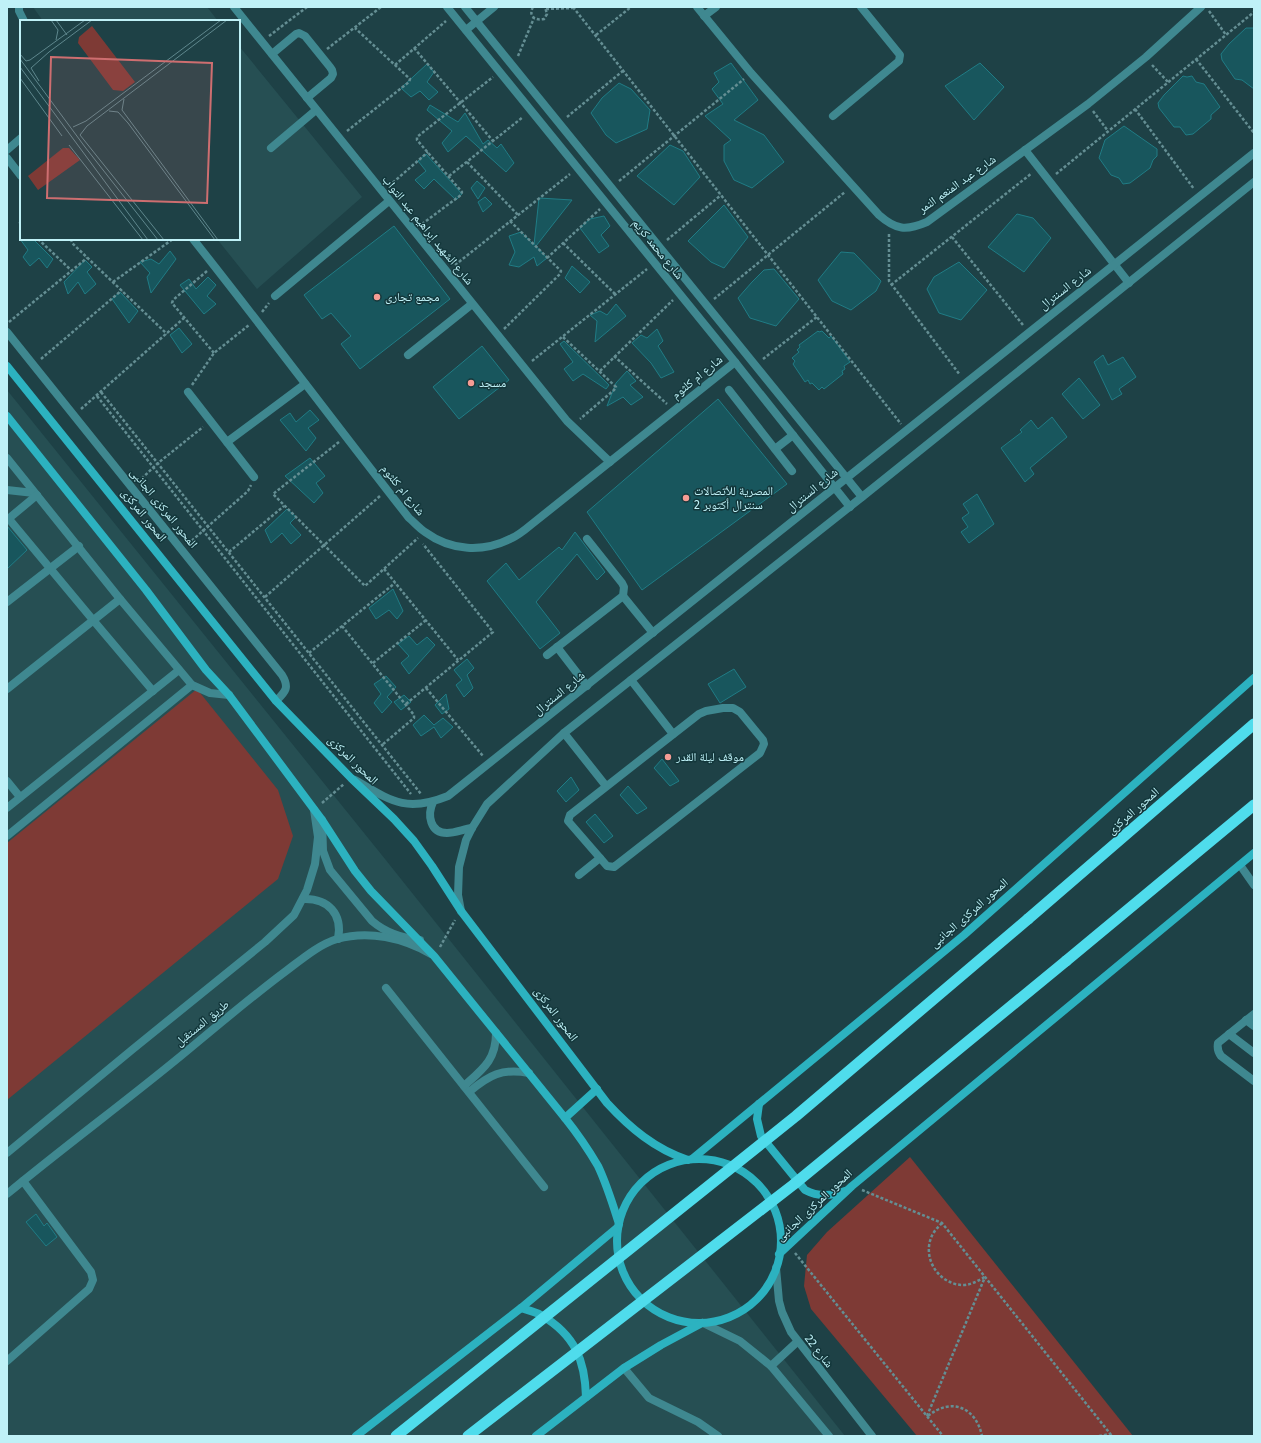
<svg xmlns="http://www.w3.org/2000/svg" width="1261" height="1443" font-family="'Fira Sans','Noto Naskh Arabic',sans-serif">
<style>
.built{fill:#264f53}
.green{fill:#7e3a35}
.building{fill:#18565d;stroke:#207c85}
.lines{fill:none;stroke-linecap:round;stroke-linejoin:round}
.path{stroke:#648e93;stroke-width:2.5;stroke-dasharray:3 2;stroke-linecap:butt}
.service{stroke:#3f8890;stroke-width:8}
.minor{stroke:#3f8890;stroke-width:8}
.tertiary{stroke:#3f8890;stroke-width:8}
.secondary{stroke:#2cb2c0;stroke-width:8}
.trunk{stroke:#4fdcec;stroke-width:11}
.trunk-bridge{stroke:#4fdcec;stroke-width:11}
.poi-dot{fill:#f59c94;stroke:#13373b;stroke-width:1.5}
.labels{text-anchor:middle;stroke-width:3;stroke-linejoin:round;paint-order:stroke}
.street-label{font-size:12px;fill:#bff1f7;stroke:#13373b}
.poi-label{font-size:12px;fill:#bff1f7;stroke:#13373b;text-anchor:start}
.inset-road{fill:none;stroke:#5e878d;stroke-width:1}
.view{fill:#ce6e70;fill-opacity:0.15;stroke:#ce6e70;stroke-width:2}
.inset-edge{fill:none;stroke:#bff1f7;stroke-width:2}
</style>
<rect width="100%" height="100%" fill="#1e4146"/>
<g class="built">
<polygon points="33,7 207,7 218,21 43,21"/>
<polygon points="239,46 362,197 257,289 217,239 239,239"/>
<polygon points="7,390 385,859 845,1436 7,1436"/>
</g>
<g class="green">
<polygon points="197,689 278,790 293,836 278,879 7,1100 7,843"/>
<polygon points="910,1157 1133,1436 917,1436 811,1309 804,1286 807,1255 827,1232"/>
</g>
<g class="building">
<polygon points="1246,28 1254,28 1254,89 1242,80 1235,79 1222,60 1221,54 1229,44"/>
<polygon points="731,63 758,100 734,120 764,135 784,162 752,188 734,180 724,161 724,145 731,140 705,116 723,104 712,89 719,82 714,73"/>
<polygon points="980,63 1004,87 974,120 945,86"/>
<polygon points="427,64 434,72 427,82 438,92 429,100 420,91 411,97 401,88"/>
<polygon points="1183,76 1187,77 1192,76 1196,82 1204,84 1220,107 1211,115 1211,119 1193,134 1186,135 1180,127 1174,127 1159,108 1158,103 1164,95"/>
<polygon points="619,83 631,89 650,110 647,129 616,143 606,135 591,113 602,98"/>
<polygon points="430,105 458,122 465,113 483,144 488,140 497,148 501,144 514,163 506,172 466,136 448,152 442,143 452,131 427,110"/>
<polygon points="1124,126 1157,149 1157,156 1153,160 1150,168 1130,183 1123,184 1119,178 1111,175 1099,158 1105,140"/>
<polygon points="670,145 683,151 700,177 674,205 637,176"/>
<polygon points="426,154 462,194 456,200 434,179 424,189 415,180 426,171 418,161"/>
<polygon points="477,181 485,188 478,199 471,188"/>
<polygon points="485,197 492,204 483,212 478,202"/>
<polygon points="539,198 572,200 536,246 547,258 537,266 534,257 519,267 509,265 515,252 509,236 521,232 534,245"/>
<polygon points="724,205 748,237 724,268 711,262 688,241"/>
<polygon points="1017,214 1033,218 1051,238 1024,272 988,247"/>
<polygon points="604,216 610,226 601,235 609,246 599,253 580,228 590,219"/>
<polygon points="394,226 450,299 360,369 341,344 351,336 331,313 322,319 304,295"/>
<polygon points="20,239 33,239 53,259 47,268 39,258 30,266 23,257 28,250"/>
<polygon points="170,251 176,259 151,293 147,277 150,273 140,262 151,259 159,264"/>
<polygon points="841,252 854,253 881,281 876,291 851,310 832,301 818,280"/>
<polygon points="85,260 92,267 87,272 96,284 85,294 78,282 68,294 64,282"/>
<polygon points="959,262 987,290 961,320 939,313 927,289 934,277"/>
<polygon points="572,266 590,282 580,293 565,278"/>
<polygon points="774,269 799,299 776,326 750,318 738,298 752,282 764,270"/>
<polygon points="208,277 216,285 207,296 216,304 204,314 180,285 189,279 196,289"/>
<polygon points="120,292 138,311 129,323 112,299"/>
<polygon points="616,304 626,316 595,342 597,321 590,315 600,311 607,315"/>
<polygon points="179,328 192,344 182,353 170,335"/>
<polygon points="657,329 663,341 658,346 674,372 661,378 651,363 632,343 641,335 647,338"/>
<polygon points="818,331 819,332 822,331 829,338 831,336 850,362 844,366 845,369 842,371 843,374 824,389 822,387 819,390 812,383 810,384 808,380 805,382 793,364 795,361 792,358 799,352 797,350 800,347 799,345"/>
<polygon points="564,341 609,385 606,389 583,374 573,381 564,369 573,362 560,344"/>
<polygon points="482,346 509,380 459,419 433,387"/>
<polygon points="1103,355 1108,365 1123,357 1136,377 1119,389 1122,394 1112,400 1094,362"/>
<polygon points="627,371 636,381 630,385 643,397 631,405 623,397 607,406 616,383"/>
<polygon points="1079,378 1100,405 1083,419 1062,394"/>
<polygon points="718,399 787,484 642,590 587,512"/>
<polygon points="310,410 319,420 308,428 316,438 306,451 280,420 290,413 296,422"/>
<polygon points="1052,417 1067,437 1030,468 1034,474 1025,482 1001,448 1022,432 1020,430 1031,420 1038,429"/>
<polygon points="310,458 325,476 316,483 323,493 314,503 285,476"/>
<polygon points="977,494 994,524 969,543 961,532 968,527 962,518 969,513 963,504"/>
<polygon points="287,509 296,517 290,523 301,535 291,544 282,533 271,543 265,530"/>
<polygon points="7,526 27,550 7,569"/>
<polygon points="575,532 605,572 597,580 577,554 536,602 560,633 540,649 487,581 506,563 519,580 559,547 562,550"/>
<polygon points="393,589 403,611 397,619 389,610 376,619 369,608"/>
<polygon points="409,636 417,645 427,637 435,645 409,674 401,663 409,656 398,644"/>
<polygon points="467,659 474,668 467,675 473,688 464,697 456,685 462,680 454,670"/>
<polygon points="734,669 746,687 720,703 708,684"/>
<polygon points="386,676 396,687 387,697 392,702 382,713 374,703 381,694 374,684"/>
<polygon points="446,694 449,709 442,714 435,705"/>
<polygon points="404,695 411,702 401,710 394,702"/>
<polygon points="424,715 434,725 443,718 453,727 441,738 434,727 421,736 413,725"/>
<polygon points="662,759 679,781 670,786 654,768"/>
<polygon points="571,777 579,790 566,802 557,791"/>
<polygon points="628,786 647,808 637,814 620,795"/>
<polygon points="595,814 613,836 604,843 586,822"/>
<polygon points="36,1214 44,1226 47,1223 57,1237 46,1246 26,1222"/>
</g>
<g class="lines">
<g class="path">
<path d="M533,7C528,16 535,21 544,19L547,14L545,7"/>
<polyline points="573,7 901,424"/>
<polyline points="546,9 573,8"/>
<polyline points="1209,11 1226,35"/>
<polyline points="596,35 631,7"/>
<polyline points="269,36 307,7"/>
<polyline points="414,48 493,141"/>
<polyline points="327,49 381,7"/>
<polyline points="518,56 534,18"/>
<polyline points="1196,59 1254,133"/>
<polyline points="395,65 446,21"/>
<polyline points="1152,65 1168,82"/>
<polyline points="1135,109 1194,189"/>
<polyline points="1093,111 1108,131"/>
<polyline points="567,117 624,70"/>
<polyline points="347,131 409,82 410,79 355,28"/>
<polyline points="467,162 518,215"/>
<polyline points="1056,174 1254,12"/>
<polyline points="449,176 523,117"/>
<polyline points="619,181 744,79"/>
<polyline points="389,186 428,152"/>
<polyline points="19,222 21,223"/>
<polyline points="422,224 461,195 462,192 417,140 417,137 493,77"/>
<polyline points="889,234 889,281 960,375"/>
<polyline points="952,237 1023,325"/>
<polyline points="38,239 72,271"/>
<polyline points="71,239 72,243 167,334"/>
<polyline points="667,240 721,195"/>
<polyline points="563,243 615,294"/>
<polyline points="547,258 600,209"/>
<polyline points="455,265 570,174"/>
<polyline points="207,271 173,300 172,303 214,353"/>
<polyline points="113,282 173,239"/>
<polyline points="891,285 1032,173"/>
<polyline points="714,299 845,192"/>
<polyline points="262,312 269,303"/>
<polyline points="9,322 87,258"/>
<polyline points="504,329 560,274 561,271 510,221"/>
<polyline points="563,337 616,387 614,390 580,419"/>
<polyline points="614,356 667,404"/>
<polyline points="41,359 122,290"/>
<polyline points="763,359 818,316"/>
<polyline points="532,361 647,269"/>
<polyline points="600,371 673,300"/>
<polyline points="192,385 214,353 249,325"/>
<polyline points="101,392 421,794"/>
<polyline points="97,396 411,794"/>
<polyline points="81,409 184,318"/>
<polyline points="339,442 273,494 365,586 418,538"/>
<polyline points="138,482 158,463 203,427"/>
<polyline points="188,544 248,491 251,485"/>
<polyline points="229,552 284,506"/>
<polyline points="384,569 458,660"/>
<polyline points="265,597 380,496"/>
<polyline points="342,626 414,715 414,718 382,745"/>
<polyline points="309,653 395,583"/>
<polyline points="373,663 426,620"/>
<polyline points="426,688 483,756"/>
<polyline points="406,704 493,632 423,544"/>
<polyline points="322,803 344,784"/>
<polyline points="440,947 455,920"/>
<polyline points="862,1190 942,1223 1112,1436"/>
<path d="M942,1223C937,1228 932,1233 930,1241C924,1263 942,1286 965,1285C973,1284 979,1280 985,1277"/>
<polyline points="795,1253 943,1436"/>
<polyline points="927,1416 985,1277"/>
<path d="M928,1416C951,1397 976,1407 982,1436"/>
<polyline points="1099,1436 1110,1434"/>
</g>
<g class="service">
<polyline points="272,54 296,34 299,33 305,36 330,67 332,70 333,74 331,78 307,98"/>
<polyline points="833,116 899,61 900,55 861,7"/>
<polyline points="271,148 316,110"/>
<polyline points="7,150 21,138"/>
<polyline points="7,158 21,176"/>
<polyline points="275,296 389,201"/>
<polyline points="408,355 472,304"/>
<polyline points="729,390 792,471"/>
<polyline points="188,392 254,477"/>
<polyline points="227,442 305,384"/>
<polyline points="775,449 793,435"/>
<polyline points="7,458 120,599 192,685 210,693 229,695"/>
<polyline points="7,490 34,493"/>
<polyline points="9,519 93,620 153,691"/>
<polyline points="7,520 37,495"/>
<polyline points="623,596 653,633"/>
<polyline points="7,602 79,546"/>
<polyline points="557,647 587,686"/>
<polyline points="547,655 623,596 624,587 622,583 587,539"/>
<polyline points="631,680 673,734"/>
<polyline points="7,689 120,599"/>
<polygon points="723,708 733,708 740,712 763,740 764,744 760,753 614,867 607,866 568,821 570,815 699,714 706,711"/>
<polyline points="564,733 606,786"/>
<polyline points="7,781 20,797"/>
<polyline points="7,808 179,670"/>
<path d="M322,820L323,851L330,870L372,921C386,933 401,938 420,940"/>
<polyline points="7,836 192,685"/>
<polyline points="579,875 600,858"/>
<polyline points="386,988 544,1187"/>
<path d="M1254,1014L1218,1043C1217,1048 1218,1052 1221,1056L1254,1081"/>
<polyline points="1246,1020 1254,1026"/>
<polyline points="1229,1034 1254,1053"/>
<path d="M464,1086C483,1069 496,1060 496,1033"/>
<path d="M469,1092C489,1075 502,1068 529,1073"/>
<polyline points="7,1361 89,1289 93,1280 91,1272 23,1181"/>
<polyline points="624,1368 649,1398 698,1422 718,1436"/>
</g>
<g class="minor">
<polyline points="19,7 19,11 24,21"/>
<polyline points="234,7 567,421 610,462"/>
<polyline points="447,7 735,362 850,507"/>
<polyline points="465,7 862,497"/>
<path d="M697,7L751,73L879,215C896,230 906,231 927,222L1088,104L1146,57L1201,7"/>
<polyline points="704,16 716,7"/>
<polyline points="466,30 494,7"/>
<polyline points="1025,150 1129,283"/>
<path d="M193,239C266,331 336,425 409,518C414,522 419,528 425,532C451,551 483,553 512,538C519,535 526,529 532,524L735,362"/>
<path d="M7,332L282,675C290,688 285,692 276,701"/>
<polyline points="1240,865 1254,885"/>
<path d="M303,899C328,898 343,914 338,939"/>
<polyline points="7,1153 133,1049 265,942 294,915 307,890 315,864 318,837 314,810"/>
<path d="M7,1194C65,1146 125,1102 182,1055C217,1026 251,997 286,971C302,959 318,945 337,939C369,930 403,938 431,954"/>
<polyline points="776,1268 779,1301 782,1312 791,1332 872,1436"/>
<polyline points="703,1323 740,1341 771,1366 829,1436"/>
<polyline points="771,1366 797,1342"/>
</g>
<g class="tertiary">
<path d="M355,780C391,801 406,813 448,796L1254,153"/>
<path d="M433,802C427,815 430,833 447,833C455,833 464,829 472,828"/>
<polyline points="461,911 458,895 459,867 466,840 472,828 487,804 564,733 862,497 1254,182"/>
</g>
<g class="secondary">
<path d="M7,366L276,701L351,778L394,819L414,841L432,866L461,911L607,1103C630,1128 655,1149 688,1160"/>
<path d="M7,416L146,590L206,670L229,695L322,820L355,871L371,891L434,956L565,1118C577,1133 588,1149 598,1166C607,1185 613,1205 619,1224"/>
<path d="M759,1104L757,1119L761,1136L805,1190C818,1197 832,1196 845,1191"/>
<polyline points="565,1118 597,1089"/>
<polyline points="692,1159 964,935 1254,678"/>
<circle cx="699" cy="1241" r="82"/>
<polyline points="779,1254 852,1186 1254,853"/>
<path d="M521,1308C527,1310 535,1312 541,1315C575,1335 585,1360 586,1397"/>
<polyline points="356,1436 521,1308 618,1227"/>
<polyline points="536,1436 624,1368 661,1345 702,1323"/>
</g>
<g class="trunk">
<polyline points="1028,919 1254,724"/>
<polyline points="1066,961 1254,805"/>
</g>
<g class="trunk-bridge">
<polyline points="396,1436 796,1116 1028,919"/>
<polyline points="468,1436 793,1185 1066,961"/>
</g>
</g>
<g class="poi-dot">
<circle cx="377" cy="297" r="4"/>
<circle cx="471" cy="383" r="4"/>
<circle cx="686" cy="498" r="4"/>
<circle cx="668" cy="757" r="4"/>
</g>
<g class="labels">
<g class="street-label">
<text transform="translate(957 184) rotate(-35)" y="4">شارع عبد المنعم النمر</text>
<text transform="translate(428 230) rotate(51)" y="4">شارع الشهيد إبراهيم عبد التواب</text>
<text transform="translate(658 249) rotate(51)" y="4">شارع محمد كريم</text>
<text transform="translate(1065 288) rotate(-38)" y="4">شارع السنترال</text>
<text transform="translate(697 377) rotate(-39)" y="4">شارع ام كلثوم</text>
<text transform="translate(403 490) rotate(51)" y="4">شارع ام كلثوم</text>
<text transform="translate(812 490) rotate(-39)" y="4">شارع السنترال</text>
<text transform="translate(164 508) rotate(51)" y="4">المحور المركزى الجانبى</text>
<text transform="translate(144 515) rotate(51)" y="4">المحور المركزى</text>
<text transform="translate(559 693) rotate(-39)" y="4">شارع السنترال</text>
<text transform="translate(353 760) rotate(44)" y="4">المحور المركزى</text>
<text transform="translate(1133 811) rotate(-41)" y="4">المحور المركزى</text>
<text transform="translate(969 913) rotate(-41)" y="4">المحور المركزى الجانبى</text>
<text transform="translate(556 1014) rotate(53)" y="4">المحور المركزى</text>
<text transform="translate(202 1023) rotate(-39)" y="4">طريق المستقبل</text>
<text transform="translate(814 1205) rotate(-43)" y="4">المحور المركزى الجانبى</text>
<text transform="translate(819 1351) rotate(52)" y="4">شارع 22</text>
</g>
<g class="poi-label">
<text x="385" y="301">مجمع تجارى</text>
<text x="479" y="387">مسجد</text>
<text x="694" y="495">المصرية للأتصالات<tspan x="694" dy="14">سنترال أكتوبر 2</tspan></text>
<text x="676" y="761">موقف ليلة القدر</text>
</g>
</g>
<g transform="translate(20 20)">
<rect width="220" height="220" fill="#1e4146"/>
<path d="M72,6L115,62L103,71L93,70L58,23L59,17ZM43,128H49L60,140L18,170L8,156Z" fill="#7e3a35"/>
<path class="inset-road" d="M31,0L38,10L36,20M36,0L47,15M0,34L6,41L10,40L65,0M0,39L65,127L138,220M0,47L128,220M0,58L42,116M19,61L11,48L29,32L72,0M104,79L102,90L198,220M89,91L98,92L108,103L195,220M53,107L66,101L201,0M60,115L67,106L207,0M60,115L144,220M49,125L123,220"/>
<path class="view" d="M31,37L192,43L187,183L27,178Z"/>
<rect width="220" height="220" class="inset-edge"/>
</g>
<rect width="1261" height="1443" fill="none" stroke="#bff1f7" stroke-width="16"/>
</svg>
